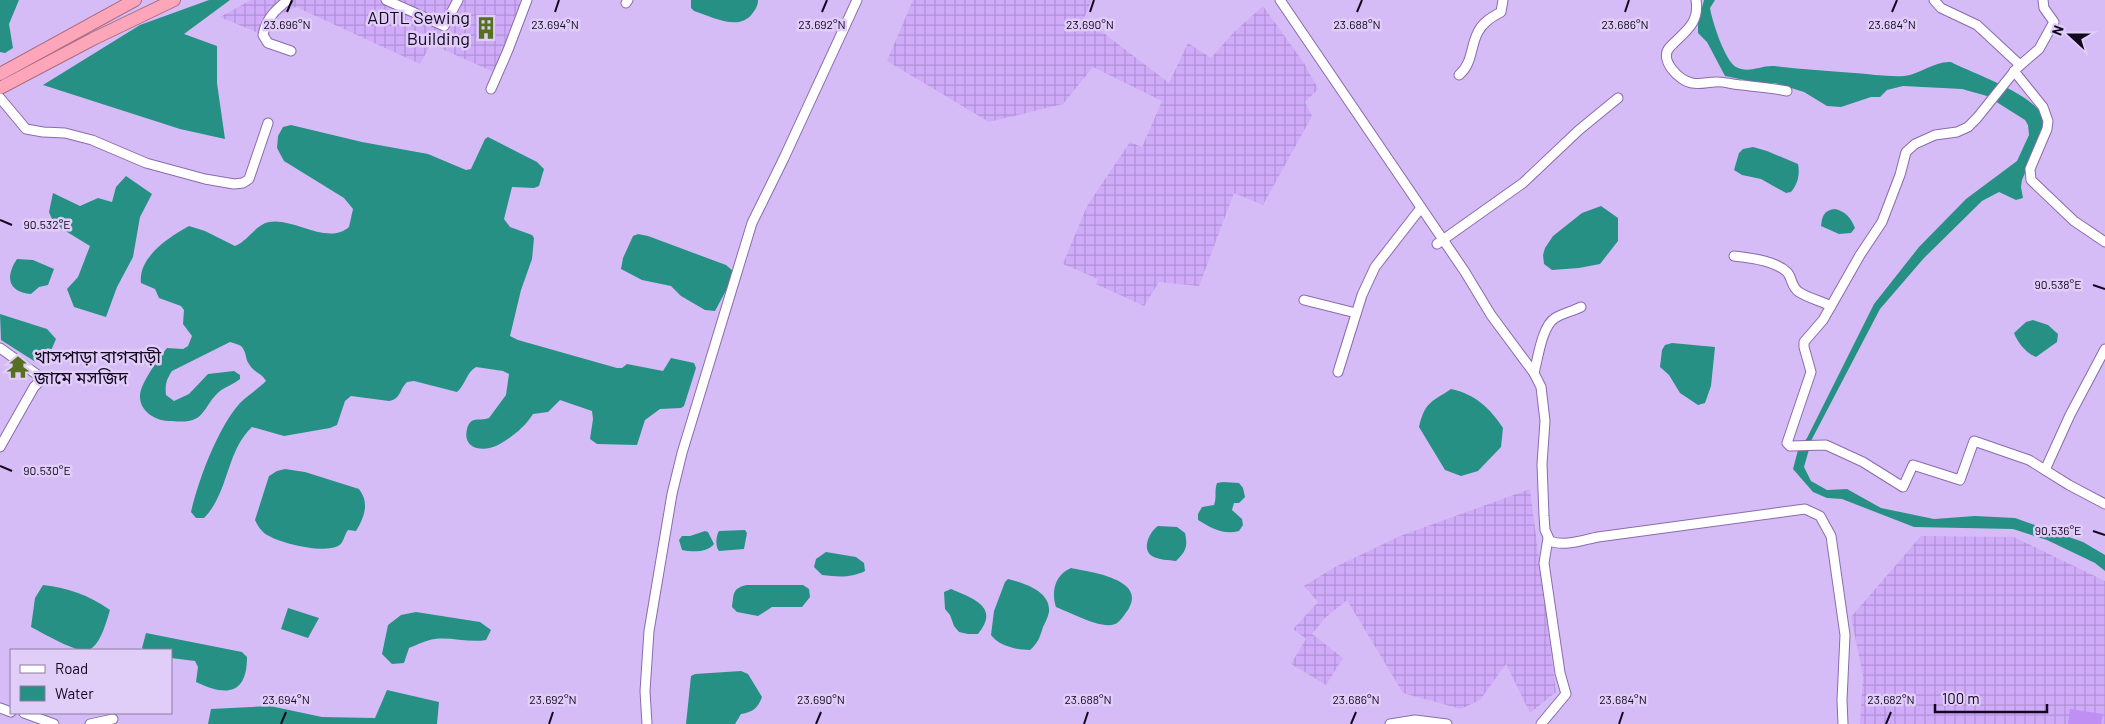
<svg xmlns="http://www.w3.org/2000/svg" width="2105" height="724" font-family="Barlow,'Noto Sans Bengali',sans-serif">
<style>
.industrial{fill:url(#industrial-grid)}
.park{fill:#bf8ff3}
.water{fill:#279085}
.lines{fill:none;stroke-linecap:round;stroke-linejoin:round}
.minor-casing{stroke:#8a6bae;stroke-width:11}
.highway-casing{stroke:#ab6d83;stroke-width:14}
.minor{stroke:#fff;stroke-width:9}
.highway{stroke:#fda5b9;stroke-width:12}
.ticks{fill:none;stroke:#13061f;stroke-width:2}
.labels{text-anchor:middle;stroke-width:5;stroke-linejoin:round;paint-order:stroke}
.poi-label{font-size:18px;fill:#13061f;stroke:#e0cdf8;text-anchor:end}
.ticks-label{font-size:12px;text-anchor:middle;fill:#13061f;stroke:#e0cdf8;stroke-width:5;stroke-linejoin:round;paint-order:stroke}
</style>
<defs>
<pattern id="industrial-grid" width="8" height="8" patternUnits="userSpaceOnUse" patternTransform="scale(1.25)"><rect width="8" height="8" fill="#cfabf9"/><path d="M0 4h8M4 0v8" fill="none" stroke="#b192d5"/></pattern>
</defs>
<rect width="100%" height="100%" fill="#d6bcf6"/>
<g class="industrial">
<polygon points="251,0 528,0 496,73 431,44 420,64 296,7 279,15 268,37 220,17"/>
<polygon points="913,0 1092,0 1084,18 1169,83 1188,43 1211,58 1233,33 1263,6 1304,63 1318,89 1305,102 1312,116 1263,205 1234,193 1199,286 1159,282 1144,306 1096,284 1098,279 1063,264 1087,206 1130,142 1142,147 1162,101 1093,67 1063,104 989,122 887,61"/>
<polygon points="1530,489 1556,692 1530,713 1506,664 1480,700 1461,709 1403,693 1347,600 1325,618 1312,634 1343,658 1326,685 1291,664 1306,639 1293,629 1318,602 1304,586 1333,568 1400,536"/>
<polygon points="1921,536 2014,537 2105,581 2105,724 1860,724 1863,676 1851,617"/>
</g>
<polygon class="park" points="2070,709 2103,714 2101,724 2068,724"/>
<g class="water">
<polygon points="0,0 19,0 9,24 13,48 5,53 0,52"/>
<polygon points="209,0 230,0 184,34 217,46 217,83 225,139 180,129 43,85 140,25"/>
<path d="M691,0H758C758,6 755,10 752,14C738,32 711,16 694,11L691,8Z"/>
<path d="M1704,0H1715L1710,8C1712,21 1725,61 1736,67C1749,74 1760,65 1774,66C1800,69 1827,71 1854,73C1870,74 1888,77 1904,76C1921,74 1934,61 1951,62C1971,73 2048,98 2044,125C2040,144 2029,162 2022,180L2021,187L2023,198L2016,200L1999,192L1982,201L1924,258L1880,309L1812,439L1804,467L1811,481L1827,490L1847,489L1881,508L1934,519L1975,516L2015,518L2083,542L2105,555V571L2095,563L2047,540L2013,529L1914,527L1842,499L1827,498L1813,492L1793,469L1798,450L1807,438L1874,304L1919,247L1966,199L2017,161L2029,135L2028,125L2025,120L1987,96L1962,89L1903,86L1887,90L1880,97H1871L1841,107L1827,106L1804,92L1775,83H1759L1725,76L1707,42L1698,33V22Z"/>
<path d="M291,125L362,142L428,154L466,170L471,169L485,139L488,137L537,162L544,169L539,186L534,188L512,187L504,219L510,227L532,235L534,238L532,259L521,290L510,336L518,340L617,368H622L627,364L663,371L671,358L694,363L696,368L684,406L681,408L660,409L645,420L637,445L597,444L590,439L593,419L592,411L560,400L548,412L533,414C525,427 511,438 498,445C484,452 462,450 467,429C468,425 470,421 474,420C478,419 484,420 489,418L506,395L509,374L503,371L476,367C466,373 466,384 457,392L414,381L407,382C399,390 401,399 389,401L351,396L345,401L337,425L330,428L284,436L252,427C226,451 229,493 204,518H196L191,512C198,481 218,427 240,403C248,395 258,389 266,381C262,373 253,372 249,364C245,359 247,352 241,346C238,344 233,343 230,342L172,371C166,380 165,385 166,395L174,401L189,394L208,374L234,371L240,375V379C232,386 222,387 215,396C208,403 204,415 195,419C187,423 176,421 168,421C151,420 134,406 142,387C147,375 159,358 167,348L183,349L188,346L192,336L183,324L184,310L181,306L159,298L155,289L141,283C138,257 169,237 189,226L205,231L235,246C249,240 255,225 269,222C294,217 327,246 349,227L353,209L344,198L284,161L277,148L278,136L283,127Z"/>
<path d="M1753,147L1767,151L1798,164C1800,174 1798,184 1791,192L1786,193L1761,179L1742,175L1734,170L1739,153L1743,149Z"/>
<polygon points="126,176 152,194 140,217 133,257 117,287 106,317 74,307 67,289 78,277 90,246 54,224 49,212 53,193 80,206 98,198 112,202 116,187"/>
<polygon points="1601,206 1618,218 1618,241 1600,264 1579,268 1552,270 1544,264 1543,255 1545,248 1553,236 1582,213"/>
<path d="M1835,209C1845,211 1851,218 1855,228L1851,233L1839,234L1821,226C1822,216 1824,210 1835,209Z"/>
<polygon points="638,234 648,236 726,265 733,271 730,283 715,311 705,310 681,296 671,286 642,280 621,269 623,258 633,236"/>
<path d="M17,259L33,260L54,269L48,285L39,287L31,294C8,292 5,277 17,259Z"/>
<polygon points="0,314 47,329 56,339 50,353 40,363 34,361 1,340"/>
<path d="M2033,320L2048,325L2058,334L2057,342L2036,357C2026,353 2018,343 2014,333L2026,322Z"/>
<polygon points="1672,343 1715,347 1711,386 1705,403 1698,405 1680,393 1669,375 1660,367 1662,350 1665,345"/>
<path d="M1451,389C1475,394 1490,408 1503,428L1501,447L1478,471L1461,476L1445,470L1419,427C1425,402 1430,403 1451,389Z"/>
<path d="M285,469L305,472L359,489C370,503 364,518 356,531L348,530C344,535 344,543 338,546C323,554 277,543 264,533C260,529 257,525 255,520L269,476L277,471Z"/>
<path d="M1223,482L1239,483L1243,488L1245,497L1239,503H1234L1232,510L1242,519L1243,525L1239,531C1223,535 1211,528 1198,520V514L1202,507L1214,505C1217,497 1214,491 1217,483Z"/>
<path d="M1158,526L1177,527L1185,533C1188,547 1186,551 1176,561C1169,560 1158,560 1152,556C1141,549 1150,531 1158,526Z"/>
<path d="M745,530L747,533L744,549L719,551C715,546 716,536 719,531Z"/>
<path d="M705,531L708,532L714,544C707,553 692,552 682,550L679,540L682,536H690Z"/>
<path d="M826,552L856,557L864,563L865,571C851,578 838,577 822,575L814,567L816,559Z"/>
<path d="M1071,568C1090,572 1148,579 1128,610C1123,616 1119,625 1111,625C1097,627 1069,612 1056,607C1051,591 1055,575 1071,568Z"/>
<path d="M1008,579C1024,583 1051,591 1049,612C1048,617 1045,623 1043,627C1040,637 1038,643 1030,650C1017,650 999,646 991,635L994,611L1005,582Z"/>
<path d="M43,585C68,588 89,595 110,610C107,620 100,647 88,650C76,653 43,633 31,627L35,598Z"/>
<path d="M747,585H803L809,589L810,597L802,607H772L758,616L737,612L732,607C734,594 732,588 747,585Z"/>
<path d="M951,589C972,598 1001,607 978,634H968L959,632L954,626L950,615L945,609L944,592Z"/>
<polygon points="288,608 319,618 308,638 281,629"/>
<path d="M416,612L480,622L491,630L486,640C469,643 452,637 435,639C426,640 417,645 409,648L404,663L392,664L382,654L388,625L401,615Z"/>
<path d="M146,633L242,652L247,657C247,696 225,696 196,682L198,667L195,661L171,658V650H145L142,648Z"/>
<path d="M741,671L748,674L762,697C758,708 753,712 741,714L735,724H686L691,676L695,674Z"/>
<polygon points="387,690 439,702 437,724 208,724 211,709 270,706 322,717 375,718"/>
</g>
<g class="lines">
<defs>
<g id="minor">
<path d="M288,0C275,10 266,19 263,35L268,43L291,51"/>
<polyline points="386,0 444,26 458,0"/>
<path d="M1280,0L1465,272L1491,315L1534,373L1541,387L1545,421L1542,464L1544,516L1545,530L1550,541C1564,547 1583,540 1598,537L1805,509L1820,516L1831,536L1845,635L1842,700L1843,724"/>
<path d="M1696,0C1700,24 1684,32 1670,47C1658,59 1679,81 1692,83C1700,85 1708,82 1715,82C1724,81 1733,85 1742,85C1757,87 1772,88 1787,91"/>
<polyline points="1934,0 1941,8 1977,25 2020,65"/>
<polyline points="626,3 628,0"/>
<polyline points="2014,71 2043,107 2048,121 2047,129 2030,169 2031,180 2074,221 2105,242"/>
<path d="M1459,75C1473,63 1470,47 1478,32C1483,22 1492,17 1501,12L1503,0"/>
<polyline points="491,89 508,50 527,0"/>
<polyline points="0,98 26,129 43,132 65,133 92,140 146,163 205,179 234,184 243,183 249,179 268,123"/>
<polyline points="1437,244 1523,183 1579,130 1618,98"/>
<path d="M1734,256C1750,258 1774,260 1787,272C1792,277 1791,287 1799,292C1808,298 1821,301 1831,306L1860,255L1882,222L1900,175L1906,152L1915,144L1935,135L1957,132L1968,127L1977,118L2017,68L2039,49L2054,22L2044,8L2043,0"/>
<polyline points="1304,300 1356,313"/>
<polyline points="1831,306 1823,320 1804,342 1804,347 1811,372 1787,443 1790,446 1826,445 1863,462 1903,487 1913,465 1960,480 1974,441 2029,460 2069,485 2105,504"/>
<polyline points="0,348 39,376 38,383 34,387 0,447"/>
<polyline points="1338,372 1362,295 1375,267 1420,209"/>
<path d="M1534,373C1538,358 1542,326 1555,318C1563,313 1573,311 1581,307"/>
<polyline points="2045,470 2070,415 2105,349"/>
<polyline points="0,708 11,712"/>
<polyline points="24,713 54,724"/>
<polyline points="90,724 113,719"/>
<polyline points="647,724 645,691 649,631 672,494 682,453 752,223 784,158 857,0"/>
<polyline points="1390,724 1415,720 1447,724"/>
<polyline points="1541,724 1566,694 1560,673 1544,563 1548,538"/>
</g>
<g id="highway">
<polyline points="0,74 135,0"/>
<polyline points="0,88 93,39 174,0"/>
</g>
</defs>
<use href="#minor" class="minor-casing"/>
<use href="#highway" class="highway-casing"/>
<use href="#minor" class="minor"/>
<use href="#highway" class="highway"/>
</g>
<path class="ticks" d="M287,12L292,0M555,12L559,0M822,12L827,0M1090,12L1094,0M1357,12L1362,0M1625,12L1629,0M1892,12L1897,0M0,220L12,225M2093,285L2105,289M0,466L12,471M2093,531L2105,535M281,724L286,712M549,724L553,712M816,724L821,712M1084,724L1088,712M1351,724L1356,712M1619,724L1623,712M1886,724L1891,712"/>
<defs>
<symbol id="building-bare" viewBox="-9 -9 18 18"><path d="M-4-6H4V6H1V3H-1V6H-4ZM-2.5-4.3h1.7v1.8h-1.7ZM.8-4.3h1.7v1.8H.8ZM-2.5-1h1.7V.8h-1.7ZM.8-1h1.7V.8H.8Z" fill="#566f20" stroke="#e0cdf8" stroke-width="2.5" paint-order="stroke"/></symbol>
<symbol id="temple-bare" viewBox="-9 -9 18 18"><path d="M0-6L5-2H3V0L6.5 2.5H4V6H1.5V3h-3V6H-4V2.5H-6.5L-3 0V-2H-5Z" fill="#566f20" stroke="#e0cdf8" stroke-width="2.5" paint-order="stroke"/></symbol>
</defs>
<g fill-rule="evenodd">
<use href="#building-bare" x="470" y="12" width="32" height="32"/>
<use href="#temple-bare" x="2" y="351" width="32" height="32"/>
</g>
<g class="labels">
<g class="poi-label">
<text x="470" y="24">ADTL Sewing<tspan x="470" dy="21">Building</tspan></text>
<text x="34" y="363" text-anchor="start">খাসপাড়া বাগবাড়ী<tspan x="34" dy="21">জামে মসজিদ</tspan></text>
</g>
</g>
<g class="ticks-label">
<text x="287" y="29">23.696°N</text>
<text x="555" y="29">23.694°N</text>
<text x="822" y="29">23.692°N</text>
<text x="1090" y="29">23.690°N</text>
<text x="1357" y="29">23.688°N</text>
<text x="1625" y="29">23.686°N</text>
<text x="1892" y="29">23.684°N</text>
<text x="47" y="229">90.532°E</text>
<text x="2058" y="289">90.538°E</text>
<text x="47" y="475">90.530°E</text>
<text x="2058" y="535">90.536°E</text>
<text x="286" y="704">23.694°N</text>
<text x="553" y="704">23.692°N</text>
<text x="821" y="704">23.690°N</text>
<text x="1088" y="704">23.688°N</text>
<text x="1356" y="704">23.686°N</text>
<text x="1623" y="704">23.684°N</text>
<text x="1891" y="704">23.682°N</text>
</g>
<rect x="10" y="649" width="162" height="65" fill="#e0cdf8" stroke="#8e7da1"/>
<rect x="20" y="665" width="25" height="8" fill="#ffffff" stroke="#8e7da1"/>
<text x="55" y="674" font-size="15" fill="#13061f">Road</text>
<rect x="20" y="686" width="25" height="15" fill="#279085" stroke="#8e7da1"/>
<text x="55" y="699" font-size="15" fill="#13061f">Water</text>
<g transform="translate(2070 35) rotate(291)" stroke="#e0cdf8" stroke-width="4" paint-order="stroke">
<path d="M0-4L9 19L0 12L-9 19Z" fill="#13061f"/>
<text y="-8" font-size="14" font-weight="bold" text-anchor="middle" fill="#13061f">N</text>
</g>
<path d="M1935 704v8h112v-8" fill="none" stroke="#13061f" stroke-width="2.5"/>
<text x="1942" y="704" font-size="15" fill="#13061f" stroke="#e0cdf8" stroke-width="4" paint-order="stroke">100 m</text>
</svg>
